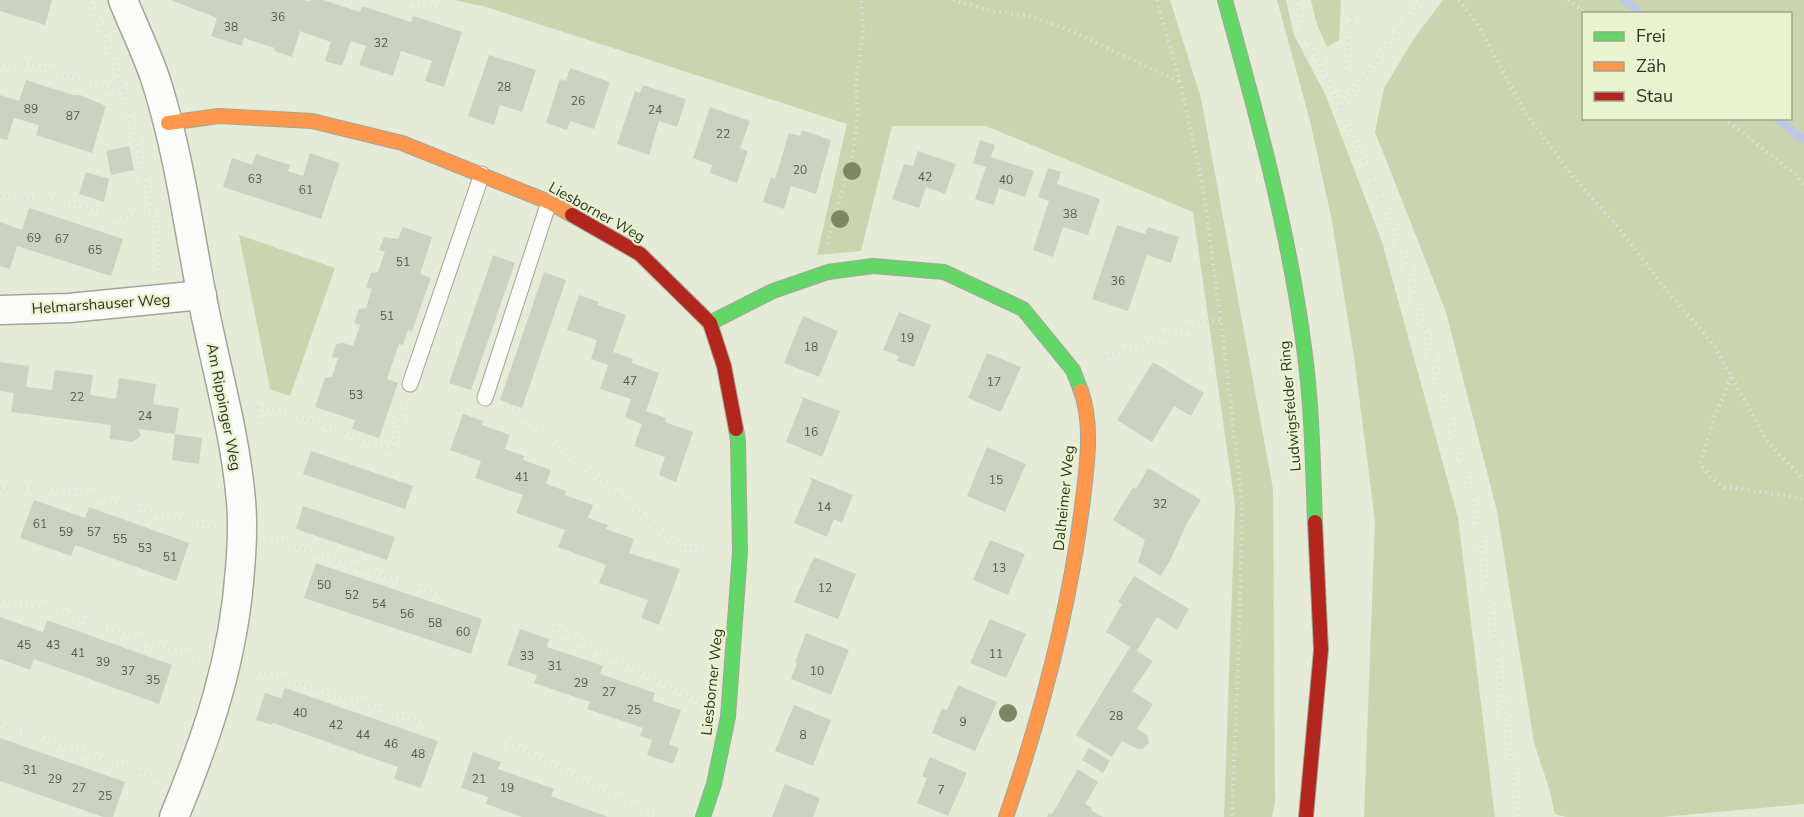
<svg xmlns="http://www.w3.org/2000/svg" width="1804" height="817" font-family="'Nunito Sans',sans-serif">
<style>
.green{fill:#cad4ae;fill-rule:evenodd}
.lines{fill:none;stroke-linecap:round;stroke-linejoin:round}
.stream{stroke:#bdc7ea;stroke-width:8}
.building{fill:#cdd1c2}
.lane-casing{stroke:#a2a698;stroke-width:17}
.street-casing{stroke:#a2a698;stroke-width:31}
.fast-casing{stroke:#a2a698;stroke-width:16}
.slow-casing{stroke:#a2a698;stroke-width:16}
.jam-casing{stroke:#a2a698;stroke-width:16}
.path{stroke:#dee0db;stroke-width:4;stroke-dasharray:1.5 4.5;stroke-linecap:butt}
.lane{stroke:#fbfcf9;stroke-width:15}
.street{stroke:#fbfcf9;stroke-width:28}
.fast{stroke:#63d668;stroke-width:14}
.slow{stroke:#ff974d;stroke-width:14}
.jam{stroke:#b3261e;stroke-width:14}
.tree{fill:#7f8662}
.labels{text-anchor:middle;stroke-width:4.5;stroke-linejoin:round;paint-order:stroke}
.number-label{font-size:12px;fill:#575b4d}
.street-label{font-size:15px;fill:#303426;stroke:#e9f3d0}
</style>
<rect width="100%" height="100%" fill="#e6ebd8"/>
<g class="green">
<polygon points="453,0 1170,0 1201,98 1273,489 1275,802 1272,817 1224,817 1235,505 1193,212 986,126 892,126 861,251 817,255 847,124 483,6"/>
<polygon points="1277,0 1286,0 1294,35 1326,96 1382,242 1458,518 1495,817 1364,817 1375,521 1354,357 1332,221 1310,121"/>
<polygon points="1311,0 1341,0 1339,40 1327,47 1316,22"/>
<path d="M1443,0H1804V804L1663,817H1566L1555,814L1549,788L1534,743L1497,511L1446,312L1375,132L1384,88L1415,37ZM1584,14H1790V118H1584Z"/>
<polygon points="239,235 335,268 290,396 270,389"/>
</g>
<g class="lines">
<g class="stream">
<polyline points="1624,0 1641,14"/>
<polyline points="1776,118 1804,140"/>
</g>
</g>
<g class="building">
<polygon points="0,0 52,0 45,25 0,11"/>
<polygon points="171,0 304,0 310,2 311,0 323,0 360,12 362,6 411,22 413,16 462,32 444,87 425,81 432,61 401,51 393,76 359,65 366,46 351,41 342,66 325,61 331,42 300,31 292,57 274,51 275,48 244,38 242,46 211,36 217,18"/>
<polygon points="489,55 536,70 522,112 500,105 494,125 468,116"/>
<polygon points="570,68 610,82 594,129 570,121 567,130 546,123 560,79 566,81"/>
<polygon points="26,80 73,95 80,95 106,106 92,153 36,135 39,125 14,118 7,140 0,138 0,95 19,101"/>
<polygon points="643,85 686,99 677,127 659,121 649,155 617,144 635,91 640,93"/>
<polygon points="710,107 750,121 740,148 748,151 737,183 710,173 712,165 693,158"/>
<polygon points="802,130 831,140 816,194 791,186 784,209 763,202 771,177 775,179 789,133 800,136"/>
<polygon points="980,140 995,145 991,157 1034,171 1025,197 999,188 994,205 975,199 986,167 973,163"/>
<polygon points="129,146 134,170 111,175 106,151"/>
<polygon points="918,151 956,164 945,194 926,187 919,208 892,199 904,164 913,166"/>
<polygon points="310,153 340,163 321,219 223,187 232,158 252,165 256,154 290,165 288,171 303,176"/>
<polygon points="1048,168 1061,172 1057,184 1100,199 1088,235 1063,227 1053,257 1033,250 1049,201 1038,197"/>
<polygon points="86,172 109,179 104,202 79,194"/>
<polygon points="29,208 123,239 111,276 17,246 10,269 0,266 0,222 22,230"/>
<polygon points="1117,225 1145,234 1148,227 1179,237 1171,263 1147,255 1128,311 1092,299"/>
<polygon points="403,227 432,237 420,274 431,278 412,331 408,330 403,345 399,344 387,379 398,383 379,438 352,429 355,420 315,407 325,378 332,377 338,358 332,357 336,344 344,343 353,346 360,325 354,323 359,309 366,308 372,289 366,287 371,273 378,272 385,252 379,250 384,237 398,239"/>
<polygon points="493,255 515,263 471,390 449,383"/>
<polygon points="544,272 566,280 522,408 500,400"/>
<polygon points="579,295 599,302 598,305 626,315 613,352 633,359 632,363 659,373 646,411 666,418 665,422 693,432 676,482 659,475 665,457 634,446 642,424 625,417 631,399 600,389 608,365 591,359 597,340 567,330"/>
<polygon points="899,312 931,325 914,367 897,361 899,356 883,350"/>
<polygon points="803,316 838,331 819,377 784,363"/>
<polygon points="987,353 1021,367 1001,412 968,398"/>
<polygon points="0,362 29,366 26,387 52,390 55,370 93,375 90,395 116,399 119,378 156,384 153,404 179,408 175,434 202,438 199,464 172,460 175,434 138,429 141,436 132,442 110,439 111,425 11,412 14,393 0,391"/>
<polygon points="1153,362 1204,393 1191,416 1174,406 1152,442 1117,420"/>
<polygon points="799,396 840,411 822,457 786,442 803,399"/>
<polygon points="463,414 483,421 482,425 510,435 505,449 524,456 523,460 551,470 546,484 566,491 565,495 593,505 588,518 608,525 606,529 634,539 629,553 680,569 659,625 641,618 648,600 599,583 606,565 558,547 565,530 516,513 523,495 475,478 481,461 450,450"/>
<polygon points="987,447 1026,464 1005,512 967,496"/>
<polygon points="311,451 413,486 405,509 303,474"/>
<polygon points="1148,468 1201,500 1187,523 1172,557 1161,576 1138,562 1145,540 1113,520 1133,487 1136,489"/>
<polygon points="809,477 853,495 842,523 834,519 827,537 794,523 812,481"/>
<polygon points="34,500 85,518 89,507 189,543 176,581 75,545 71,556 20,538"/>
<polygon points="303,506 395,537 387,560 296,529"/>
<polygon points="990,540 1025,554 1008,595 973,580"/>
<polygon points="814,557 856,574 838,619 794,602"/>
<polygon points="316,563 482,619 471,654 304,598"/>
<polygon points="1134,576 1189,609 1177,630 1157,617 1137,651 1153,661 1132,691 1153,704 1137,729 1147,735 1149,743 1143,749 1138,749 1122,741 1112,757 1076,735 1130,647 1106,632 1122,604 1118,602"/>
<polygon points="0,617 43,632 47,620 172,665 159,704 34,659 30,670 0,659"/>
<polygon points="990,619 1026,634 1006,678 970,663"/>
<polygon points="520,629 549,639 547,647 603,666 600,674 655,693 653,701 681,710 669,744 679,748 673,764 647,755 652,740 640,736 643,728 587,709 590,702 534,683 537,675 507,665"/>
<polygon points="806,633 849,650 831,695 791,679 797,663 795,662"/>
<polygon points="958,685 997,702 975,751 932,733 942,708 947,710"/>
<polygon points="285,688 438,741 421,788 394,779 398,767 273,723 272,725 256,720 265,693 281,698"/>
<polygon points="794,705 831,720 813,766 775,751"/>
<polygon points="0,738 125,782 113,817 103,817 0,781"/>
<polygon points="1089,748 1110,761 1103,773 1082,760"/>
<polygon points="473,752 501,762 498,769 554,789 551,796 608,817 522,817 486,804 488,797 461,788"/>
<polygon points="930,757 967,773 948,816 917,803 927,778 922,776"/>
<polygon points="1078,769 1098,782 1085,804 1092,808 1091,810 1103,817 1047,817 1049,813 1052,814"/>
<polygon points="785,784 820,798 813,817 772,817"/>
</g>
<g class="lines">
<defs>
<g id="lane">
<polyline points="410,384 482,174"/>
<polyline points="485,398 549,202"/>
</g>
<g id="street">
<path d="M123,0C134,28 148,55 157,84C178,151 188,223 201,292C214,362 235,430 241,501C243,524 242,546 240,569C234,658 208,735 174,817"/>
<polyline points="0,310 69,308 202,295"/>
</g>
<g id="fast">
<path d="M1225,0C1257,116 1290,234 1305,355C1312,408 1313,468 1315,522"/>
<polyline points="710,323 773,291 828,272 873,266 944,272 1023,309 1073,370 1081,391"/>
<polyline points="703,817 714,784 728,717 740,552 738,441 736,429"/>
</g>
<g id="slow">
<polyline points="168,123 219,116 312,121 402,143 549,202 572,215"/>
<path d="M1006,817C1042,713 1070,609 1083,499C1087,465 1093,424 1081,391"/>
</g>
<g id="jam">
<polyline points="572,215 640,254 710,323 724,366 736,429"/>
<polyline points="1306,817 1321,650 1315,522"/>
</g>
</defs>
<use href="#lane" class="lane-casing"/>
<use href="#street" class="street-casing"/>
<use href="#fast" class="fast-casing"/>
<use href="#slow" class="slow-casing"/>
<use href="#jam" class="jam-casing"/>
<g class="path">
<path d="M88,0C116,54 129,111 143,169C151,203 161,239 159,273"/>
<polyline points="403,0 443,8"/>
<polyline points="953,0 992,11 1029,16 1067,29 1180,82"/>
<polyline points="1157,0 1180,82 1202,183 1221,320 1242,503 1240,609 1232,817"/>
<polyline points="1297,0 1302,25 1400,240 1477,515 1519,817"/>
<polyline points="1459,0 1480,28 1524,111 1571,174 1619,228 1663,286 1714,345 1767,441 1804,480"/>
<polyline points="1568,0 1587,14"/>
<polyline points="0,66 30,64 116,90 126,89"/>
<polyline points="1341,107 1354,0"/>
<polyline points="1341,108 1422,0"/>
<polyline points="1724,118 1795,174 1804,185"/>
<polyline points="0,196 63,200 120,218 154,209"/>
<polyline points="827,244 853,153 858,117 856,85 863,32 861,0"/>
<polyline points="1099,360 1201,323 1221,320"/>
<polyline points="1731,377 1715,416 1700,464 1711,478 1724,487 1783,495 1804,500"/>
<polyline points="504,406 518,411 681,548 710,550"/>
<polyline points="458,410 466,406"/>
<polyline points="259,420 258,408 275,409 392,450 405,402"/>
<polyline points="0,488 40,488 81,492 216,528"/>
<polyline points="0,498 5,489"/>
<polyline points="268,537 441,595"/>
<polyline points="0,600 14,605 45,606 200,659"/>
<polyline points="555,628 701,703"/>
<polyline points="250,671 268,674 429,724"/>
<polyline points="0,724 160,778"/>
<polyline points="510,743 638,808 661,817"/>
</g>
<use href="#lane" class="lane"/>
<use href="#street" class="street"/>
<use href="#fast" class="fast"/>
<use href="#slow" class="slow"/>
<use href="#jam" class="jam"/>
</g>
<g class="tree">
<circle cx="852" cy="171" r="9"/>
<circle cx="840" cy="219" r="9"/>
<circle cx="1008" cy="713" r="9"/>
</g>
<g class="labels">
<g class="number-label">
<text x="278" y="21">36</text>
<text x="231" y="31">38</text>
<text x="381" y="47">32</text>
<text x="504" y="91">28</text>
<text x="578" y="105">26</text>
<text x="31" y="113">89</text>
<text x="655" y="114">24</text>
<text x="73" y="120">87</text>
<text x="723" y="138">22</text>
<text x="800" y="174">20</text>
<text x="925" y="181">42</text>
<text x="255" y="183">63</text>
<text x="1006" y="184">40</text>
<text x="306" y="194">61</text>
<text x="1070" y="218">38</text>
<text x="34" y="242">69</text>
<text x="62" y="243">67</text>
<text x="95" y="254">65</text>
<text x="403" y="266">51</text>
<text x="1118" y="285">36</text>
<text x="387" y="320">51</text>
<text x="907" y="342">19</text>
<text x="811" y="351">18</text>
<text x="630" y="385">47</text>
<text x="994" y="386">17</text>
<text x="356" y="399">53</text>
<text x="77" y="401">22</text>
<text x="145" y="420">24</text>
<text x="811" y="436">16</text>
<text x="522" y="481">41</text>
<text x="996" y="484">15</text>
<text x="1160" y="508">32</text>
<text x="824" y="511">14</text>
<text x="40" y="528">61</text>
<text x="66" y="536">59</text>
<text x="94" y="536">57</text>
<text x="120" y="543">55</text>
<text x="145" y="552">53</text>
<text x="170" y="561">51</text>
<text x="999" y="572">13</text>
<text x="324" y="589">50</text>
<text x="825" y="592">12</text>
<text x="352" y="599">52</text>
<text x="379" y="608">54</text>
<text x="407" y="618">56</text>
<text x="435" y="627">58</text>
<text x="463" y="636">60</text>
<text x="24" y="649">45</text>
<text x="53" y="649">43</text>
<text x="78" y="657">41</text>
<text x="996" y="658">11</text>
<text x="527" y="660">33</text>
<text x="103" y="666">39</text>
<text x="555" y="670">31</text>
<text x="128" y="675">37</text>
<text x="817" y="675">10</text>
<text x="153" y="684">35</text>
<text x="581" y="687">29</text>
<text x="609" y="696">27</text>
<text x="634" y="714">25</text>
<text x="300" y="717">40</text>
<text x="1116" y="720">28</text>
<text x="963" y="726">9</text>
<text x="336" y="729">42</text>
<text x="363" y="739">44</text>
<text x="803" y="739">8</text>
<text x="391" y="748">46</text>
<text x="418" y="758">48</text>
<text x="30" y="774">31</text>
<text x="55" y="783">29</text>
<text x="479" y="783">21</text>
<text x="79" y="792">27</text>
<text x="507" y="792">19</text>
<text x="941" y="794">7</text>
<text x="105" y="800">25</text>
</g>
<g class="street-label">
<text transform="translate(597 212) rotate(29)" y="5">Liesborner Weg</text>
<text transform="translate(101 304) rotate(-4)" y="5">Helmarshauser Weg</text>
<text transform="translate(1290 406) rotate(-95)" y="5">Ludwigsfelder Ring</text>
<text transform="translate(224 407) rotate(79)" y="5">Am Rippinger Weg</text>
<text transform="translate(1064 498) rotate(-84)" y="5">Dalheimer Weg</text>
<text transform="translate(712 682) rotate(-84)" y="5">Liesborner Weg</text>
</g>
</g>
<rect x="1582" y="12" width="210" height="108" fill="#e9f3d0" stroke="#9fa78c" stroke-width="1.5"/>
<rect x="1594" y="32" width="30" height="9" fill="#63d668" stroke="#9fa78c" stroke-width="1.5"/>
<text x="1636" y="42" font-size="18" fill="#303426">Frei</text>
<rect x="1594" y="62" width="30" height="9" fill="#ff974d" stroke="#9fa78c" stroke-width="1.5"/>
<text x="1636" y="72" font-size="18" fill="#303426">Zäh</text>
<rect x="1594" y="92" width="30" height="9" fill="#b3261e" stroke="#9fa78c" stroke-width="1.5"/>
<text x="1636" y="102" font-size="18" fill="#303426">Stau</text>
</svg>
